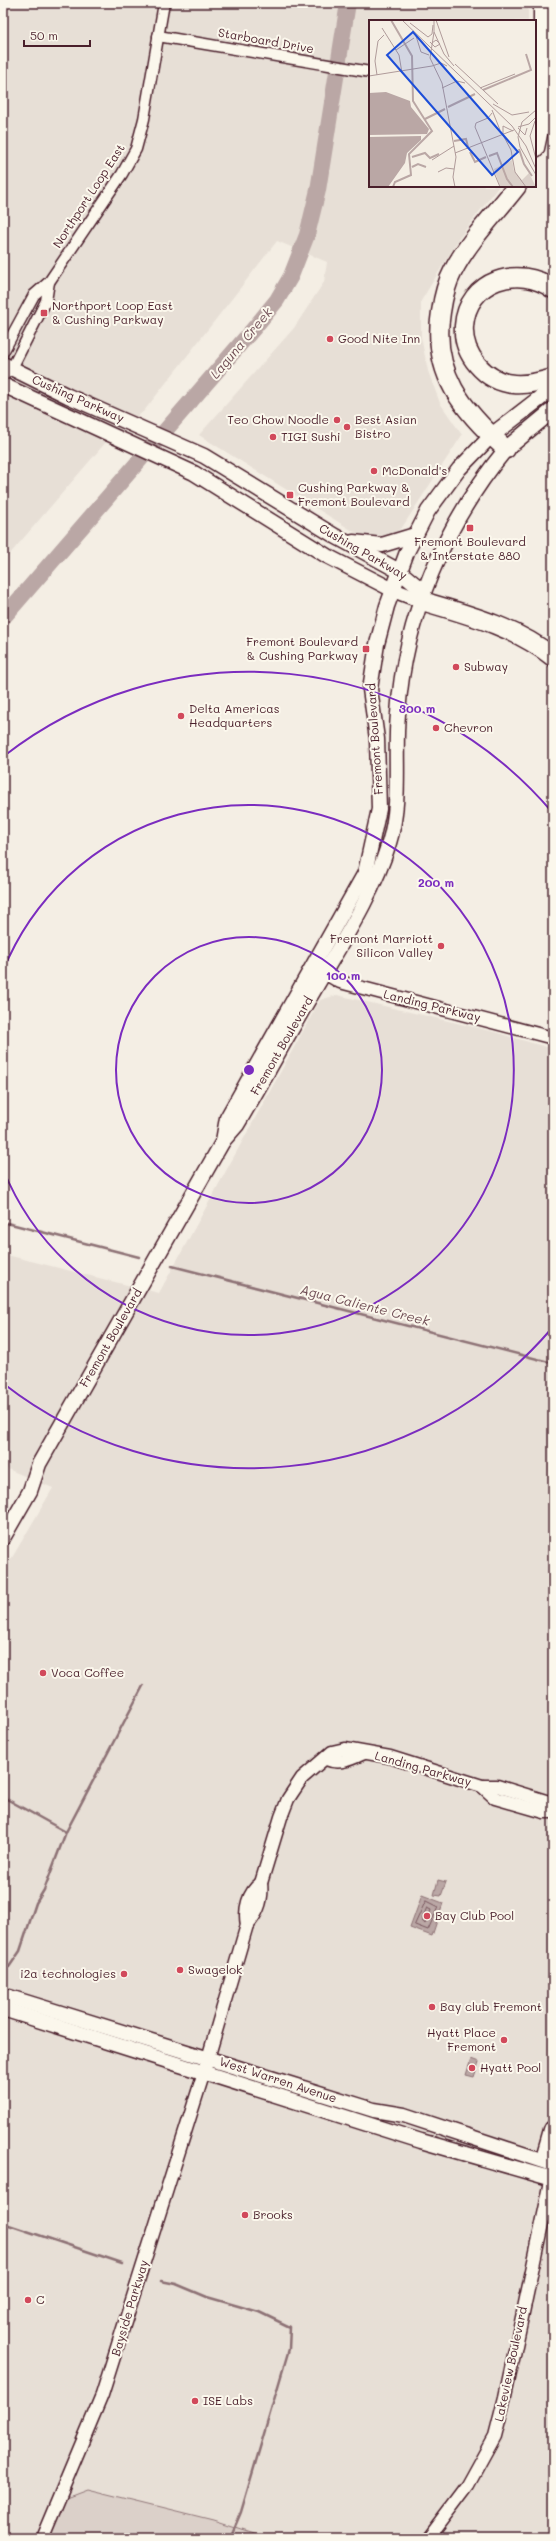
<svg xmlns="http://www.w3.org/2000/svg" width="556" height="2541" font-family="Mali,sans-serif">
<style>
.built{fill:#e7dfd6}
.green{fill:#dbd0c9;stroke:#92787a}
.water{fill:#baa7a5;stroke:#8d7174}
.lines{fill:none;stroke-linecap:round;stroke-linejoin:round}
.shore{stroke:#77555c;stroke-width:1}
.stream{stroke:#8d7174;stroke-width:2.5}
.river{stroke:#baa7a5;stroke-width:16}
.minor-casing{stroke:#4a1f2b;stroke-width:13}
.tertiary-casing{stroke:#4a1f2b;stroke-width:15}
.secondary-casing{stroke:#4a1f2b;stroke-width:17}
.primary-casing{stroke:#4a1f2b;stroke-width:18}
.motorway-casing{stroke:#4a1f2b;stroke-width:21}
.minor{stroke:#fbf7ec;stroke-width:10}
.tertiary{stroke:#fbf7ec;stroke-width:12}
.secondary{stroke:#fbf7ec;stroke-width:14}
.primary{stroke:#fbf7ec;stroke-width:15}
.motorway{stroke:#fbf7ec;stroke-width:18}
.ring{fill:none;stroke:#7b2cbf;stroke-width:2}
.poi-dot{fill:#d1495b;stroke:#fbf7ec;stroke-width:1.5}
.labels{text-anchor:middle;stroke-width:4;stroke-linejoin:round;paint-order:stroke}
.street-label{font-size:12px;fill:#4a1f2b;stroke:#fbf7ec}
.poi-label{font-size:12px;fill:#4a1f2b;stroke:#fbf7ec;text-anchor:start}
.water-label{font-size:13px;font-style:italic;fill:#714f56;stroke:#fbf7ec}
.inset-river{fill:none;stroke:#baa7a5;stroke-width:2}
.inset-road{fill:none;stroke:#b09b9a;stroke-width:1}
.view{fill:#1d4ed8;fill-opacity:0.15;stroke:#1d4ed8;stroke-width:2}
.inset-edge{fill:none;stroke:#4a1f2b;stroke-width:2}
.centre{fill:#7b2cbf;stroke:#fbf7ec;stroke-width:2}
.ring-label{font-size:12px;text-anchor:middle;font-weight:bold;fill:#7b2cbf;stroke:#fbf7ec;stroke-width:4;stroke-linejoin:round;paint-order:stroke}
</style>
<rect width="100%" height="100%" fill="#f4eee4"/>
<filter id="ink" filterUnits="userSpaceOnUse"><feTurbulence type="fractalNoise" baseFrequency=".025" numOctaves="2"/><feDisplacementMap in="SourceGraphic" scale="8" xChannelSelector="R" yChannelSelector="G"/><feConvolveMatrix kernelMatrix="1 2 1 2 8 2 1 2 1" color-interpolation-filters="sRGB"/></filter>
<g filter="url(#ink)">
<g class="built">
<polygon points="3,3 528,3 528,21 370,21 370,186 499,186 460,237 421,301 421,337 428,371 440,403 462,435 403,526 394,534 364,538 199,435 294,328 324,282 327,262 277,241 144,411 106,442 3,562"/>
<polygon points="337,995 491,1031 553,1049 553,2538 3,2538 3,1573 53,1488 3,1467 3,1254 159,1293 320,1000"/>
</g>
<polygon class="green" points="87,2489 213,2520 269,2538 42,2538 58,2500"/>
<g class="water">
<polygon points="438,1880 446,1882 441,1896 434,1895"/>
<polygon points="422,1895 443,1903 432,1936 410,1928"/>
<polygon points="471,2059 479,2062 474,2077 466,2075"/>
</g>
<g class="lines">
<g class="shore">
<polygon points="426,1901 438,1907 428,1930 415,1925"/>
<polygon points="427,1908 431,1910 425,1924 422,1921"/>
</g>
<g class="stream">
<polyline points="3,1222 139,1257"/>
<polyline points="172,1266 553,1363"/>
<polyline points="3,1797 66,1832 44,1890 36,1903 20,1951 9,1967"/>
<polyline points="66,1832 143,1686"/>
<polyline points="3,2223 122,2263"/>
<polyline points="161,2281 176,2284 207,2297 259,2312 290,2327 289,2349 241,2512 230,2538"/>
</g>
<polyline class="river" points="3,618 255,327 277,300 291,276 307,235 318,190 348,3"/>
<defs>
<g id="minor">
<polyline points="158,36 370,72"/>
<polyline points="3,352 34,295 49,282 122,174 136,149 144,119 164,3"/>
<polyline points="3,376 12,368 46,301 49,282"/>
</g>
<g id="tertiary">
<polyline points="316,968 340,982 553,1038"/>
<path d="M326,1759C340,1765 351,1759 364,1753"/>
<polyline points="482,1786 495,1798 544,1812 553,1812"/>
<path d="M247,1925C258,1913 263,1900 261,1883L281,1817L288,1799L302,1778L332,1752L345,1749L390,1757L482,1786H497L549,1802L553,1806"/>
<path d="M42,2538L102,2395L204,2072L247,1925C244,1909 248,1893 261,1883"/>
<polyline points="428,2538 468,2485 495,2436 505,2397 553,2172"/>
</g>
<g id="secondary">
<polyline points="3,364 68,396 204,456 335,536 399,571 417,586 422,601"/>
<polyline points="3,385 194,473 327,556 393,590 422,601"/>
<polyline points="353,542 382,545 415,535"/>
<polyline points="223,1141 227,1118 365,873 379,809 377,739 370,689 377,644 387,606 407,552 428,511 459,469 491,436"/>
<path d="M3,1538L30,1491L39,1464L223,1141L237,1125C263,1081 287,1036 313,992C341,943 372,898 389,843C402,801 394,757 398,714C404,618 445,523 506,449"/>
<polyline points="3,1995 374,2110 404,2115 553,2164"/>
<polyline points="3,2009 421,2141 553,2179"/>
</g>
<g id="primary">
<polyline points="491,436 553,388"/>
<polyline points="506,449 553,410"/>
</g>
<g id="motorway">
<polyline points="535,148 543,111 543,3"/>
<path d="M553,289C519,264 467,280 464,326C462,354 485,382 514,384C528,385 540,382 553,378"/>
<path d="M506,449C463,411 431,373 441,312C443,298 446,284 453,271C469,240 496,213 517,186"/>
<path d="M422,601C466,614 516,627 553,657"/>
<polyline points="553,2130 547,2151 553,2162"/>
</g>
</defs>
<use href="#minor" class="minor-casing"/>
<use href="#tertiary" class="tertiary-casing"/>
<use href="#secondary" class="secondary-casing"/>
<use href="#primary" class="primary-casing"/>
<use href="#motorway" class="motorway-casing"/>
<use href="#minor" class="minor"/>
<use href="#tertiary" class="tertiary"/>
<use href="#secondary" class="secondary"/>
<use href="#primary" class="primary"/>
<use href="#motorway" class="motorway"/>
</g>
</g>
<g class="ring">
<circle cx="249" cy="1070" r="133"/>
<path d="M3 971A265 265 0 1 1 3 1169"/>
<path d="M552 1328A398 398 0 0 1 4 1384M4 756A398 398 0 0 1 552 812"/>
</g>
<g class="poi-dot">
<rect x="40" y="309" width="8" height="8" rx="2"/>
<circle cx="330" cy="339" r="4"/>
<circle cx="337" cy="420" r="4"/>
<circle cx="347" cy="427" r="4"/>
<circle cx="273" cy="437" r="4"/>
<circle cx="374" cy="471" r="4"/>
<rect x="286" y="491" width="8" height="8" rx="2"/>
<rect x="466" y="524" width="8" height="8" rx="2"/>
<rect x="362" y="645" width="8" height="8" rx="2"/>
<circle cx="456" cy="667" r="4"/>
<circle cx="181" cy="716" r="4"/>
<circle cx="436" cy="728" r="4"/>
<circle cx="441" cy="946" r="4"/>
<circle cx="43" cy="1673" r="4"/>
<circle cx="427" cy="1916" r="4"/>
<circle cx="180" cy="1970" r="4"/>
<circle cx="124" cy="1974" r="4"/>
<circle cx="432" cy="2007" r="4"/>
<circle cx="504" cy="2040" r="4"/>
<circle cx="472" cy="2068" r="4"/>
<circle cx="245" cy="2215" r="4"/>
<circle cx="28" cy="2300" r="4"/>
<circle cx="195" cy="2401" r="4"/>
</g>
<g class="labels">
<g class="street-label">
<text transform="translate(266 41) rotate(10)" y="4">Starboard Drive</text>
<text transform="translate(89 196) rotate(-57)" y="4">Northport Loop East</text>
<text transform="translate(78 399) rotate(24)" y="4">Cushing Parkway</text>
<text transform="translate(363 552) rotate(30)" y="4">Cushing Parkway</text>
<text transform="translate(375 739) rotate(-94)" y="4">Fremont Boulevard</text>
<text transform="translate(432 1006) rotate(14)" y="4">Landing Parkway</text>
<text transform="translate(282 1046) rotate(-60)" y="4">Fremont Boulevard</text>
<text transform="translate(111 1338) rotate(-60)" y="4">Fremont Boulevard</text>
<text transform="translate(423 1769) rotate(16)" y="4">Landing Parkway</text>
<text transform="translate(278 2080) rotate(18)" y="4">West Warren Avenue</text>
<text transform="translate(130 2308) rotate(-73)" y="4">Bayside Parkway</text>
<text transform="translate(511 2364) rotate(-78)" y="4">Lakeview Boulevard</text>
</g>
<g class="poi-label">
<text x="52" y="310">Northport Loop East<tspan x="52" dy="14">&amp; Cushing Parkway</tspan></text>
<text x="338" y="343">Good Nite Inn</text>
<text x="329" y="424" text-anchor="end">Teo Chow Noodle</text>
<text x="355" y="424">Best Asian<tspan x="355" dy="14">Bistro</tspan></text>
<text x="281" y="441">TIGI Sushi</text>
<text x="382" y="475">McDonald's</text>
<text x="298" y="492">Cushing Parkway &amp;<tspan x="298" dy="14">Fremont Boulevard</tspan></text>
<text x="470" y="546" text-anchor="middle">Fremont Boulevard<tspan x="470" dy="14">&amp; Interstate 880</tspan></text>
<text x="358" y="646" text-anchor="end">Fremont Boulevard<tspan x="358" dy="14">&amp; Cushing Parkway</tspan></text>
<text x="464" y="671">Subway</text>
<text x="189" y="713">Delta Americas<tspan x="189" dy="14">Headquarters</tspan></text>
<text x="444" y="732">Chevron</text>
<text x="433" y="943" text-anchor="end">Fremont Marriott<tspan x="433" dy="14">Silicon Valley</tspan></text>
<text x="51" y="1677">Voca Coffee</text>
<text x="435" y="1920">Bay Club Pool</text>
<text x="188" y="1974">Swagelok</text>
<text x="116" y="1978" text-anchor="end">i2a technologies</text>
<text x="440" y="2011">Bay club Fremont</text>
<text x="496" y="2037" text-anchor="end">Hyatt Place<tspan x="496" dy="14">Fremont</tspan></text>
<text x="480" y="2072">Hyatt Pool</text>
<text x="253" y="2219">Brooks</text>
<text x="36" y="2304">C</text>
<text x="203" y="2405">ISE Labs</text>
</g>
<g class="water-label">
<text transform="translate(241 343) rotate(-50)" y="5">Laguna Creek</text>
<text transform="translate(365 1305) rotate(14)" y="5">Agua Caliente Creek</text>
</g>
</g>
<g transform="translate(369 20)">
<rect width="167" height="167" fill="#f4eee4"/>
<path d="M143,140L145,151L153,160L160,153L167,167H131L125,149Z" fill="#dbd0c9"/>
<path d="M17,72L41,81L42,87L60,109L58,114L0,115V73ZM52,116V120L38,133L36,143L19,167H0V117Z" fill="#baa7a5"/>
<path class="inset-river" d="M22,0L43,36L44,81L63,111L40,134L42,155L26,162L24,167M114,70L162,50L157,34M79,87L106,74M56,99L76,89M85,121L97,119L99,127M150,129L155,144L163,156M101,132L106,142L117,137M120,136L128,133L138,159L144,167M43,137L56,133L61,138L70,134M43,147L49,144L57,147"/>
<path class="inset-road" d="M33,0L143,106L157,126L167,149M65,0V12L61,38L73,63L87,137L84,157L86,167M67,0L80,37M41,3L59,17L63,14L64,5M13,8L30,35L33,53M65,12L75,34L85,46M47,16L52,32L60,35M61,22L66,27L71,24L67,20L63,23M27,30L45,18M86,44L129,84M63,46L72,43L78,46M8,55L6,41L9,21L15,15M0,56L63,46M73,68L88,61L96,63M111,68L146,54M124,84L143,95L160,92M123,90L131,110M167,90L153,102L149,117L151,127L167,155M123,93L119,98L107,103L106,107L131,167M166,101L161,116L167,139M149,107L160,104L167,97M149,108L156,115L158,108M134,115L142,130L146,152L157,167M134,115V106L144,111M86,133L145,110M63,140L85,126M69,152L77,148L85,149"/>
<path class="view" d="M44,12L149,132L123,155L18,35Z"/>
<rect width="167" height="167" class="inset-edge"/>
</g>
<circle cx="249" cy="1070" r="6" class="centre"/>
<g class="ring-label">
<text x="417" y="713">300 m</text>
<text x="436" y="887">200 m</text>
<text x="343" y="980">100 m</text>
</g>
<rect width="556" height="2541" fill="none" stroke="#fbf7ec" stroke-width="16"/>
<rect x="8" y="8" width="540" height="2525" fill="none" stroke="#4a1f2b" stroke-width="1.5" filter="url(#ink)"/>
<path d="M24 40v6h66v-6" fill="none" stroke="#4a1f2b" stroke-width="2"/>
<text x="30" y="40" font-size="12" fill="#4a1f2b" stroke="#fbf7ec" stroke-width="3" paint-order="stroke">50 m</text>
</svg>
